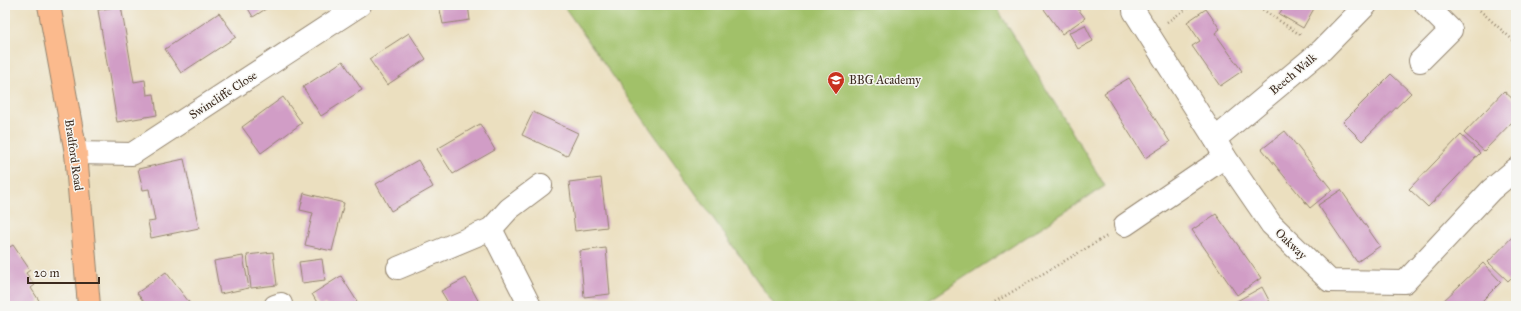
<svg xmlns="http://www.w3.org/2000/svg" width="1521" height="311" font-family="'IM FELL Great Primer',serif">
<style>
.green{fill:#a1c169;stroke:#6e7644}
.building{fill:#d19dc6}
.lines{fill:none;stroke-linecap:round;stroke-linejoin:round}
.minor-casing{stroke:#93846e;stroke-width:24}
.major-casing{stroke:#93846e;stroke-width:24}
.path{stroke:#93846e;stroke-width:2.5;stroke-dasharray:1 3;stroke-linecap:butt}
.minor{stroke:#fff;stroke-width:22}
.major{stroke:#fbba8d;stroke-width:22}
.labels{text-anchor:middle;stroke-width:3;stroke-linejoin:round;paint-order:stroke}
.street-label{font-size:12px;fill:#3b2a1e;stroke:#f6f6f2}
.poi-label{font-size:12px;fill:#3b2a1e;stroke:#f6f6f2;text-anchor:start}
</style>
<rect width="100%" height="100%" fill="#f6f6f2"/>
<filter id="ink" filterUnits="userSpaceOnUse"><feTurbulence type="fractalNoise" baseFrequency=".025" numOctaves="2"/><feDisplacementMap in="SourceGraphic" scale="8" xChannelSelector="R" yChannelSelector="G"/><feConvolveMatrix kernelMatrix="1 2 1 2 8 2 1 2 1" color-interpolation-filters="sRGB"/></filter>
<filter id="wash" filterUnits="userSpaceOnUse"><feTurbulence type="fractalNoise" baseFrequency=".012" numOctaves="4" result="noise"/><feDisplacementMap in="SourceGraphic" scale="16" xChannelSelector="R" yChannelSelector="G"/><feGaussianBlur stdDeviation="0.9" result="paint"/><feColorMatrix in="noise" values="0 0 0 0 0 0 0 0 0 0 0 0 0 0 0 0 0 1.4 0 .05"/><feComposite in="paint" operator="in"/></filter>
<g filter="url(#wash)">
<rect width="100%" height="100%" fill="#ebdfbf"/>
<polygon class="green" points="563,5 995,5 1105,186 920,306 775,306"/>
<g id="blocks">
<g class="building">
<polygon points="246,5 272,5 253,17"/>
<polygon points="439,5 468,5 470,20 443,24"/>
<polygon points="1041,5 1075,5 1085,18 1062,34"/>
<polygon points="1285,5 1316,5 1303,28 1279,14"/>
<polygon points="121,6 134,82 145,80 147,95 154,94 157,115 117,122 98,10"/>
<polygon points="1206,9 1220,29 1215,33 1242,71 1220,86 1192,46 1200,41 1187,22"/>
<polygon points="219,13 236,37 181,73 165,49"/>
<polygon points="1085,25 1093,41 1078,49 1069,33"/>
<polygon points="409,33 426,59 387,85 369,59"/>
<polygon points="343,61 362,90 321,116 303,87"/>
<polygon points="1391,74 1411,93 1362,141 1343,122"/>
<polygon points="1129,78 1170,142 1145,158 1104,93"/>
<polygon points="1504,91 1516,102 1516,118 1484,151 1464,133"/>
<polygon points="283,97 302,123 261,153 242,127"/>
<polygon points="533,112 578,133 567,156 522,135"/>
<polygon points="480,124 495,150 453,174 437,149"/>
<polygon points="1285,131 1332,190 1310,208 1262,149"/>
<polygon points="1461,135 1480,153 1428,207 1409,189"/>
<polygon points="184,159 199,228 151,238 148,222 155,221 149,189 143,190 138,169"/>
<polygon points="418,160 433,187 391,211 376,184"/>
<polygon points="601,178 607,227 575,231 569,182"/>
<polygon points="1341,190 1380,246 1357,262 1318,205"/>
<polygon points="304,193 344,203 332,251 305,245 313,213 300,210"/>
<polygon points="1216,214 1261,278 1237,295 1192,230"/>
<polygon points="1516,233 1516,273 1508,281 1488,262"/>
<polygon points="13,245 30,270 26,273 35,285 31,288 40,302 34,306 5,306 5,250"/>
<polygon points="606,248 610,294 584,297 580,251"/>
<polygon points="273,252 277,285 251,288 247,255"/>
<polygon points="243,256 249,288 220,294 214,261"/>
<polygon points="322,259 325,280 302,283 299,262"/>
<polygon points="1483,263 1501,282 1477,306 1438,306"/>
<polygon points="166,272 192,306 147,306 137,293"/>
<polygon points="341,276 360,306 326,306 325,304 319,306 312,294"/>
<polygon points="466,278 481,306 450,306 441,291"/>
<polygon points="1262,287 1272,306 1240,306 1237,301"/>
</g>
</g>
</g>
<g filter="url(#ink)">
<use href="#blocks" fill-opacity="0" stroke="#93846e" stroke-width="1"/>
<g class="lines">
<defs>
<g id="minor">
<polyline points="1135,5 1134,11 1215,139 1225,157 1271,224 1330,281 1405,282 1491,190 1516,169"/>
<polyline points="1420,61 1451,30 1426,5"/>
<polyline points="1215,139 1322,50 1366,5"/>
<polyline points="76,153 132,154 360,5"/>
<polyline points="1125,225 1225,157"/>
<polyline points="491,229 509,209 541,185"/>
<polyline points="398,268 491,229 530,306"/>
<polyline points="275,306 281,304"/>
</g>
<polyline id="major" points="49,5 76,153 89,306"/>
</defs>
<use href="#minor" class="minor-casing"/>
<use href="#major" class="major-casing"/>
<g class="path">
<polyline points="1256,5 1302,36"/>
<polyline points="1474,5 1516,43"/>
<polyline points="1167,22 1192,5"/>
<polyline points="988,306 1107,236"/>
</g>
<use href="#minor" class="minor"/>
<use href="#major" class="major"/>
</g>
</g>
<defs>
<symbol id="school-pin" viewBox="-11 -11 22 30"><path d="M0 17L-7.5 6A9.5 9.5 0 1 1 7.5 6Z" fill="#c8321e" stroke="#f6f6f2"/><path d="M0-5L7-2L0 1L-7-2ZM-4 1L0 2.5L4 1V4Q0 6-4 4Z" fill="#fff"/></symbol>
</defs>
<g fill-rule="evenodd">
<use href="#school-pin" x="826" y="70" width="20" height="27"/>
</g>
<g class="labels">
<g class="street-label">
<text transform="translate(1293 74) rotate(-40)" y="4">Beech Walk</text>
<text transform="translate(223 95) rotate(-33)" y="4">Swincliffe Close</text>
<text transform="translate(74 155) rotate(82)" y="4">Bradford Road</text>
<text transform="translate(1291 244) rotate(44)" y="4">Oakway</text>
</g>
<g class="poi-label">
<text x="849" y="84">BBG Academy</text>
</g>
</g>
<rect width="1521" height="311" fill="none" stroke="#f6f6f2" stroke-width="20"/>
<path d="M28 277v6h71v-6" fill="none" stroke="#3b2a1e" stroke-width="2"/>
<text x="34" y="277" font-size="12" fill="#3b2a1e" stroke="#f6f6f2" stroke-width="3" paint-order="stroke">20 m</text>
</svg>
